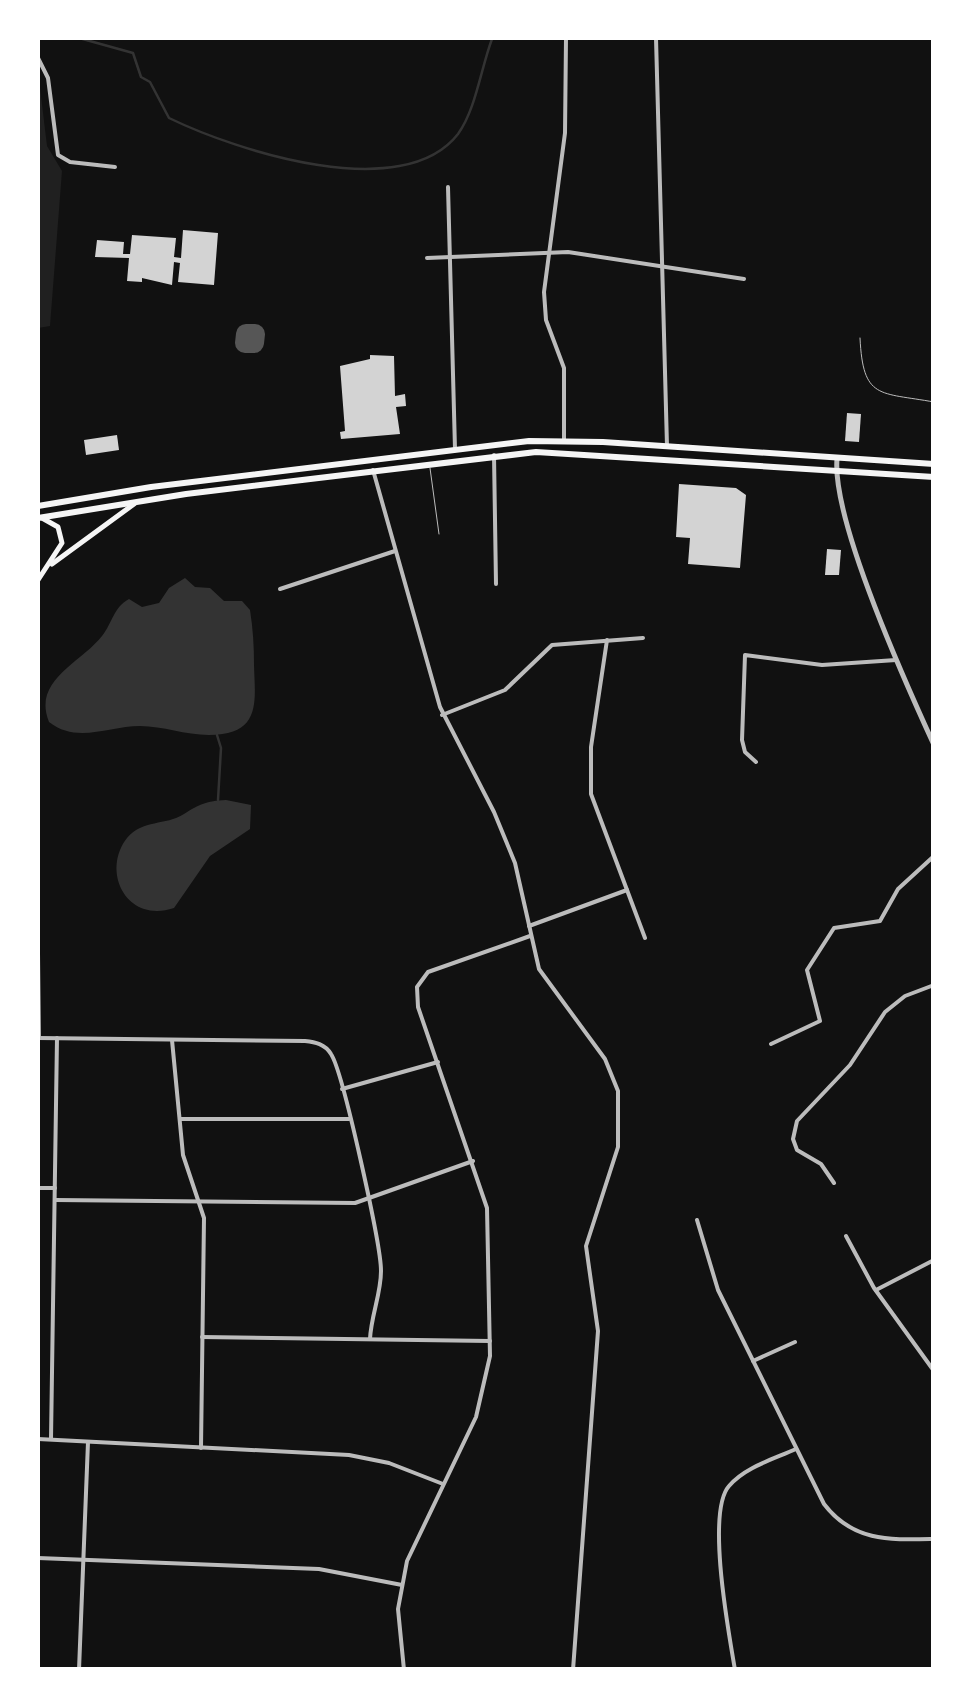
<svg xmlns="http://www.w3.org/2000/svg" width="971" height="1707" font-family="'Zilla Slab',serif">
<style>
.green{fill:#202020}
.water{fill:#333}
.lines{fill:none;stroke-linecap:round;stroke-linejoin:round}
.stream{stroke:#333;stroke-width:2.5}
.taxiway{stroke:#565656;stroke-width:20}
.building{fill:#d3d3d3}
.service{stroke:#bcbcbc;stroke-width:1}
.minor{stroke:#bcbcbc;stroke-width:4}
.tertiary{stroke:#bcbcbc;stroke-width:5}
.secondary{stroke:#f5f5f5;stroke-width:5}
.trunk{stroke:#f5f5f5;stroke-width:6}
</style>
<rect width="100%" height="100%" fill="#111"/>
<polygon class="green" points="38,71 47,146 62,171 50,326 38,328"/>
<g class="water">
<path d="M185,578L195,587L210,588L224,601H242L250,610C253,629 254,646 254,665C255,701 262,735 209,735C185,735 163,726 140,726C109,726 77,744 49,722C32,680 81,663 102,636C113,622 113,608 129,599L142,607L159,603L169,588Z"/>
<path d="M226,800L251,805L250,829L210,856L174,908C126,924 101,871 127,838C143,819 165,826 184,814C200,804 206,801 226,800Z"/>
</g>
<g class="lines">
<g class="stream">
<path d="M79,38L133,53L141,77L150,82L169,118C237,151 403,205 458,134C476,109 481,68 492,39"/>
<polyline points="217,735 221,748 218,800"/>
</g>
<polygon class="taxiway" points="246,334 255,334 254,343 245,343"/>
</g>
<g class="building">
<polygon points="183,230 218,233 214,285 178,282 180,263 174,262 172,285 142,278 142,282 127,281 129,258 95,257 97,240 124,242 123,254 130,254 132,235 176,238 174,257 181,258"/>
<polygon points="370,355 394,356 395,396 405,394 406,406 396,407 400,434 341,439 340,432 345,431 340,366 370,359"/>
<polygon points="847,413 861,414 859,442 845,441"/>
<polygon points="117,435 119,450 86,455 84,440"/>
<polygon points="679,484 736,488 746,495 740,568 688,564 690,538 676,537"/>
<polygon points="827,549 841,550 839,575 825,575"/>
</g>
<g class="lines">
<g class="service">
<path d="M860,338C863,400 879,392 934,402"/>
<polyline points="430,468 439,534"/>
</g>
<g class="minor">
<polyline points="656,38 667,446"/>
<polyline points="38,58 48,78 58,155 70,162 115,167"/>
<polyline points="448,187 455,449"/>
<polyline points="427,258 568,252 744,279"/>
<polyline points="564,440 564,368 546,320 544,292 565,133 566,38"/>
<polyline points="494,455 496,584"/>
<polyline points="373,470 440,707 494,812 515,863 539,969 605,1059 618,1091 618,1147 586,1246 598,1331 573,1670"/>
<polyline points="280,589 395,551"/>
<polyline points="607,640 591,747 591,794 645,938"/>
<polyline points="442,715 505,690 552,645 643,638"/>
<polyline points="756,762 745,752 742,740 745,655 822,665 896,660"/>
<polyline points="529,926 627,890"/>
<polyline points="38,953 39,1038"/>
<path d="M38,1038L305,1041C315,1042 325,1044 331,1054C343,1072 381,1245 381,1271C381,1294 371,1316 370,1339"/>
<polyline points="172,1040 183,1155 204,1218 201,1448"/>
<polyline points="771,1044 820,1021 807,970 834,928 880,921 898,889 934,856"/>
<polyline points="342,1089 438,1062"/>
<polyline points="180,1119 349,1119"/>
<polyline points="834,1183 821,1164 797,1150 793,1139 797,1121 850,1065 885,1012 905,996 934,985"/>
<polyline points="38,1188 55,1188"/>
<polyline points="55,1200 355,1203 473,1161"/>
<path d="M697,1220L718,1290L824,1504C853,1542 890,1540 934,1539"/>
<polyline points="846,1236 874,1288 934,1371"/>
<polyline points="876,1290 934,1260"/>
<polyline points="202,1337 490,1341"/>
<polyline points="753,1361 795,1342"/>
<polyline points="38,1439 349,1455 389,1463 443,1484"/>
<polyline points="51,1439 57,1038"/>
<polyline points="38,1558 319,1569 402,1585"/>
<polyline points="79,1670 88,1442"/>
<polyline points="404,1670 398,1609 407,1561 476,1417 490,1356 487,1208 418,1007 417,987 428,972 530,936"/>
<path d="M735,1670C729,1634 706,1512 729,1486C745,1467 774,1459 796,1449"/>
</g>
<path class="tertiary" d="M837,459C832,520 906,684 934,745"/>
<g class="secondary">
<polyline points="52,564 134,504"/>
<polyline points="38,580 62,543 58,527 42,518"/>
</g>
<g class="trunk">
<polyline points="38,506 151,487 529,441 603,442 934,464"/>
<polyline points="38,518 186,494 536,452 934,477"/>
</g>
</g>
<rect width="971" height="1707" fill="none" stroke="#ffffff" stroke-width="80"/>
</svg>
